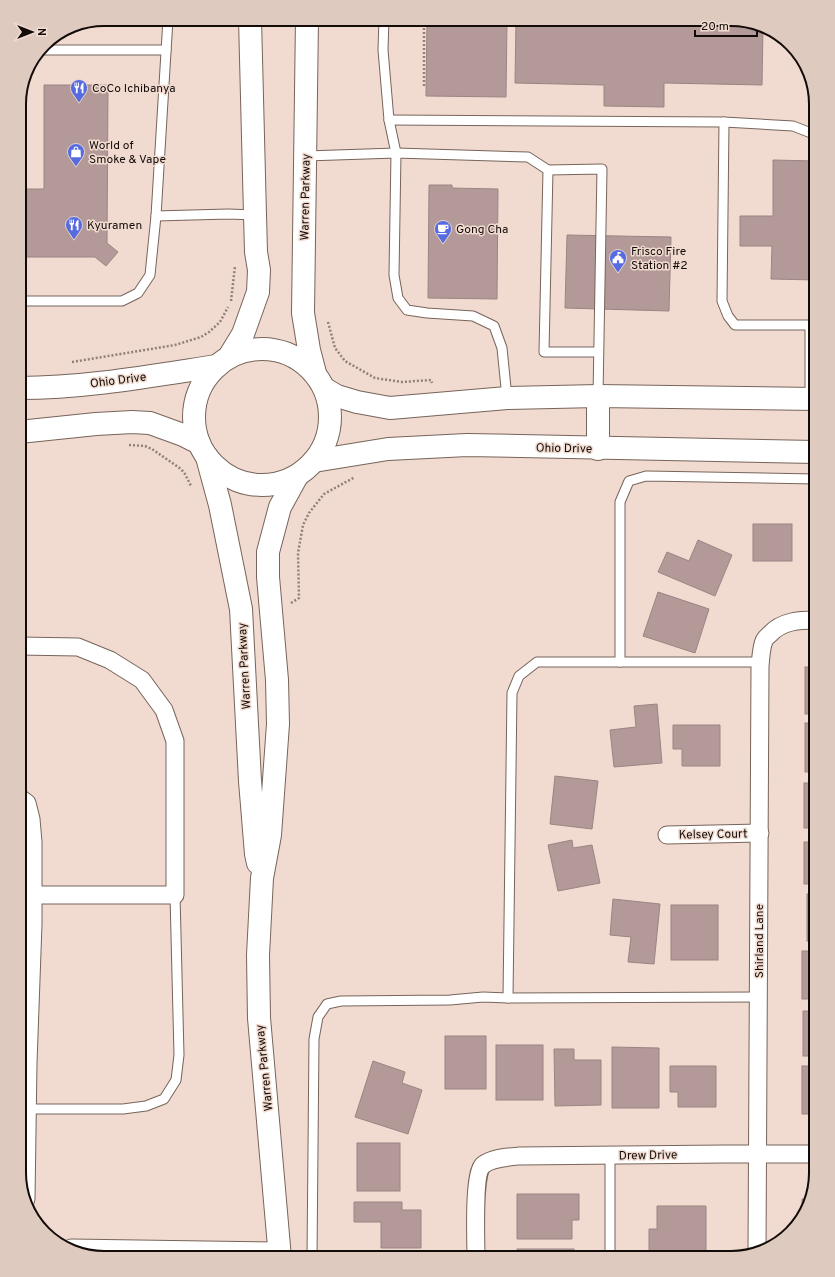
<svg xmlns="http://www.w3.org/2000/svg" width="835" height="1277" font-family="Overpass,sans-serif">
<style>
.building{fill:#b39a99;stroke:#9c8483}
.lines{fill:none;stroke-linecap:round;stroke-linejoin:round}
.lane-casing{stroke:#77645a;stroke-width:11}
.street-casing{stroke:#77645a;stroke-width:19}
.secondary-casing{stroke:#77645a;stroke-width:24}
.path{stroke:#8f8078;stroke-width:2.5;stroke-dasharray:2 2;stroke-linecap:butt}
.lane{stroke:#fff;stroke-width:9}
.street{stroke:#fff;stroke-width:17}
.secondary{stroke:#fff;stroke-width:22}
.labels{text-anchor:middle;stroke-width:3;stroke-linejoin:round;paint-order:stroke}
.poi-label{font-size:12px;fill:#120b07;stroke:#f1dbd0;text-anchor:start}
.street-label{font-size:12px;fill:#120b07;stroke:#f1dbd0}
.rim{fill:none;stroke:#120b07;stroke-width:2}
</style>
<rect width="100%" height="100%" fill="#f1dbd0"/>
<g class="building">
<polygon points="427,19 507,19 506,97 426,96"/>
<polygon points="516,19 736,19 763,27 762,85 664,83 664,107 604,106 604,85 515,83"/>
<polygon points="44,85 108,85 107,243 118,252 106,266 95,257 19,257 19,189 44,189"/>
<polygon points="773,160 816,161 816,280 771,279 772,246 740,246 740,216 773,216"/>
<polygon points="429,185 452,185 452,188 498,189 497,299 428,298"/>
<polygon points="567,235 671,237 669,311 565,308"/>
<rect x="753" y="524" width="39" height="37"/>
<rect x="810" y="529" width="6" height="43"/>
<polygon points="698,540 732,555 715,596 658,572 667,552 689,561"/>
<polygon points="658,592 709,609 695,653 643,636"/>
<rect x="805" y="667" width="11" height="47"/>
<polygon points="657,704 662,763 614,767 610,730 636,727 634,706"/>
<rect x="805" y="723" width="11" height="49"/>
<polygon points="673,725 720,725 720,766 682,766 682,749 673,749"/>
<polygon points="555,776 598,781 592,829 550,824"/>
<rect x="804" y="783" width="12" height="45"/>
<polygon points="572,840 573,848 592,845 600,883 558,891 548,845"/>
<rect x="804" y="842" width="12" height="42"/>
<rect x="807" y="894" width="9" height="47"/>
<polygon points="613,899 660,904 654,964 628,962 631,937 610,935"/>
<rect x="671" y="905" width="47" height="55"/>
<rect x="802" y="951" width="14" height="48"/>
<rect x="803" y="1011" width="13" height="45"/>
<rect x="445" y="1036" width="41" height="53"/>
<rect x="496" y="1045" width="47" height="55"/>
<polygon points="612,1047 659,1048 659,1108 612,1108"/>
<polygon points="554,1049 574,1049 574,1060 601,1060 601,1105 555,1106"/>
<polygon points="373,1061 405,1072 402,1083 422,1090 408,1134 355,1117"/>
<polygon points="670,1066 716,1066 716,1107 678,1107 678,1092 670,1092"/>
<rect x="802" y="1066" width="14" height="48"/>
<rect x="357" y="1143" width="43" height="48"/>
<polygon points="517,1194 579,1194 579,1220 572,1220 572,1239 517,1239"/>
<polygon points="802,1199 809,1199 804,1216 802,1218"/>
<polygon points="354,1202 402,1202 402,1210 421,1210 421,1248 381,1248 381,1222 354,1222"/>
<polygon points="657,1206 706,1206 706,1252 649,1253 649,1229 657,1229"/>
<rect x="517" y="1249" width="57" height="9"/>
</g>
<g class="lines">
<defs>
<g id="lane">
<polyline points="384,19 383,50 389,120 396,153 394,275 398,298 407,310 427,313 473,316 494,326 502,348 507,398"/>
<polyline points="40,50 166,50"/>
<polyline points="389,120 724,122 793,126 816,135"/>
<polyline points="724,122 722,301 728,316 735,325 816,325"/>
<polyline points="306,156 396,153 528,157 548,170 544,352 598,352"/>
<polyline points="548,170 602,169 598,396"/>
<polyline points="156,216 228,214 255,215"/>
<polyline points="19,301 122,301 138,293 150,275 156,216 168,19"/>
<polyline points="810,399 810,325"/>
<polyline points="620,662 620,502 629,481 646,476 816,479"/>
<polyline points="19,924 33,924"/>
<polyline points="759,997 508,998 512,693 519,676 537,662 761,662"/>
<polyline points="27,1109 123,1109 146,1106 164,1099 176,1080 179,1055 175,895"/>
<polyline points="610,1155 610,1258"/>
<polyline points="312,1258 314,1039 318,1017 327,1004 341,1001 450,1000 483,997 508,998"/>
</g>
<g id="street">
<polyline points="19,646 78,647 110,660 142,680 164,710 175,741 175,895 33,895"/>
<polyline points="19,797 27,803 31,819 33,842 33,924 28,1063 26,1199"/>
<polyline points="667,835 760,833"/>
<polyline points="71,1248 279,1251"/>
<path d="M757,1251L760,666C761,658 761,648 764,641C765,638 768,636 770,634C782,621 799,620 816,620"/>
<path d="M476,1258C476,1243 473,1173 483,1165C492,1158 507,1157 519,1156L724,1154H816"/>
</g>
<g id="secondary">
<polyline points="307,19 303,313 309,350 315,373"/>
<circle cx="262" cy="417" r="68"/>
<polyline points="229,357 243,334 258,292 259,270 256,252 255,215 250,19"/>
<path d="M19,388C85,388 151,376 217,366"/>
<polyline points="325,389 337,396 357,402 390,408 507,398 598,396 816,399"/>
<polyline points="598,396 598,449"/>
<polyline points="19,432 96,424 132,422 150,423 183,435 199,443"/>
<polyline points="207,457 220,505 241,609 250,781 256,854 258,863"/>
<polyline points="314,461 388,449 467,445 816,452"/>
<polyline points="280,1258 259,1018 258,955 262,878 270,835 278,724 277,680 268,577 268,552 280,507 297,476"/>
</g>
</defs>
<use href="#lane" class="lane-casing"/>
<use href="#street" class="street-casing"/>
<use href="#secondary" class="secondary-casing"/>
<g class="path">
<polyline points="424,86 424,19"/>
<polyline points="231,301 235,266"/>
<polyline points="328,322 335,348 345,361 375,378 402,382 431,380 432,383"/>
<polyline points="72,362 175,345 201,337 209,332 220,322 228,307"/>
<polyline points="129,445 145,446 152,449 181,469 185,474 191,486"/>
<polyline points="291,603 299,598 298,553 303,525 309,513 324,494 355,477"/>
</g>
<use href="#lane" class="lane"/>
<use href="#street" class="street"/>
<use href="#secondary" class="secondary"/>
</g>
<defs>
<symbol id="restaurant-pin" viewBox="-11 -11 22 30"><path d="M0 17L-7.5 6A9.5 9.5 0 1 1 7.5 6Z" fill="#576be1" stroke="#f1dbd0"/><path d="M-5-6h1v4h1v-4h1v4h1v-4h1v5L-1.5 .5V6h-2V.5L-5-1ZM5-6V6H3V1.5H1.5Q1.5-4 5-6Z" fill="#fff"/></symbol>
<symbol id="shop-pin" viewBox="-11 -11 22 30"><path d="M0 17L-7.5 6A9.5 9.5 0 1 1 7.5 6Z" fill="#576be1" stroke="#f1dbd0"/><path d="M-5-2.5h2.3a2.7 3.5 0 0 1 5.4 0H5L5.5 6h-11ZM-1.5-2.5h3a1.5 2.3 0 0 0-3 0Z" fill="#fff"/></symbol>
<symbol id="cafe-pin" viewBox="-11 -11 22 30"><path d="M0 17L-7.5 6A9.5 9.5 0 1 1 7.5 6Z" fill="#576be1" stroke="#f1dbd0"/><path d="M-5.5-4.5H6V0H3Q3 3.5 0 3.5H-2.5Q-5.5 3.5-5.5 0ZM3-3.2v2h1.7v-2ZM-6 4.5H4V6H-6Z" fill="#fff"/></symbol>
<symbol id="civic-pin" viewBox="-11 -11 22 30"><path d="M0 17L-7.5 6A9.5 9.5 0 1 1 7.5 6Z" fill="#576be1" stroke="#f1dbd0"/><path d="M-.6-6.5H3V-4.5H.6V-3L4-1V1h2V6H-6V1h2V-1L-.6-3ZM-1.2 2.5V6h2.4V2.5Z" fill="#fff"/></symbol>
</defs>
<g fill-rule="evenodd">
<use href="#restaurant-pin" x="69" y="78" width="20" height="27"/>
<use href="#shop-pin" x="66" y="142" width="20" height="27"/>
<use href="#restaurant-pin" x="64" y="215" width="20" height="27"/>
<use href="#cafe-pin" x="433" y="219" width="20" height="27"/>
<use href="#civic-pin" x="608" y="248" width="20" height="27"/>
</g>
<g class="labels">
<g class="poi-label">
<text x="92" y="92">CoCo Ichibanya</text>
<text x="89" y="149">World of<tspan x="89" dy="14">Smoke &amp; Vape</tspan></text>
<text x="87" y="229">Kyuramen</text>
<text x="456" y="233">Gong Cha</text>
<text x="631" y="255">Frisco Fire<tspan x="631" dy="14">Station #2</tspan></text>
</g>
<g class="street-label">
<text transform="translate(305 197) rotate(-89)" y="4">Warren Parkway</text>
<text transform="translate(118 380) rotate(-7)" y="4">Ohio Drive</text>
<text transform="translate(564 448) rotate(1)" y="4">Ohio Drive</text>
<text transform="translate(244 666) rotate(-93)" y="4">Warren Parkway</text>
<text transform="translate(713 834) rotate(-1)" y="4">Kelsey Court</text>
<text transform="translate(759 941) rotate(-90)" y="4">Shirland Lane</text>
<text transform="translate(264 1068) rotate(-96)" y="4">Warren Parkway</text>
<text transform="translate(648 1155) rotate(-1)" y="4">Drew Drive</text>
</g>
</g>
<path d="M0 0H835V1277H0ZM104 26H731A78 78 0 0 1 809 104V1173A78 78 0 0 1 731 1251H104A78 78 0 0 1 26 1173V104A78 78 0 0 1 104 26Z" fill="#dfcac0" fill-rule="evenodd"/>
<path class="rim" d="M104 26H731A78 78 0 0 1 809 104V1173A78 78 0 0 1 731 1251H104A78 78 0 0 1 26 1173V104A78 78 0 0 1 104 26Z"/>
<g transform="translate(32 32) rotate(90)" stroke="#f1dbd0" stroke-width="3" paint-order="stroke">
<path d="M0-3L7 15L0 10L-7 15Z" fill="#120b07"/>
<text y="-6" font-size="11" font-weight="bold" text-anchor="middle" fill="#120b07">N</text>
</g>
<path d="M695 30v6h62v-6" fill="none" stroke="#120b07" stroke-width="2"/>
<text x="701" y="30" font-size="12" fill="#120b07" stroke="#f1dbd0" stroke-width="3" paint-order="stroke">20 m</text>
</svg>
